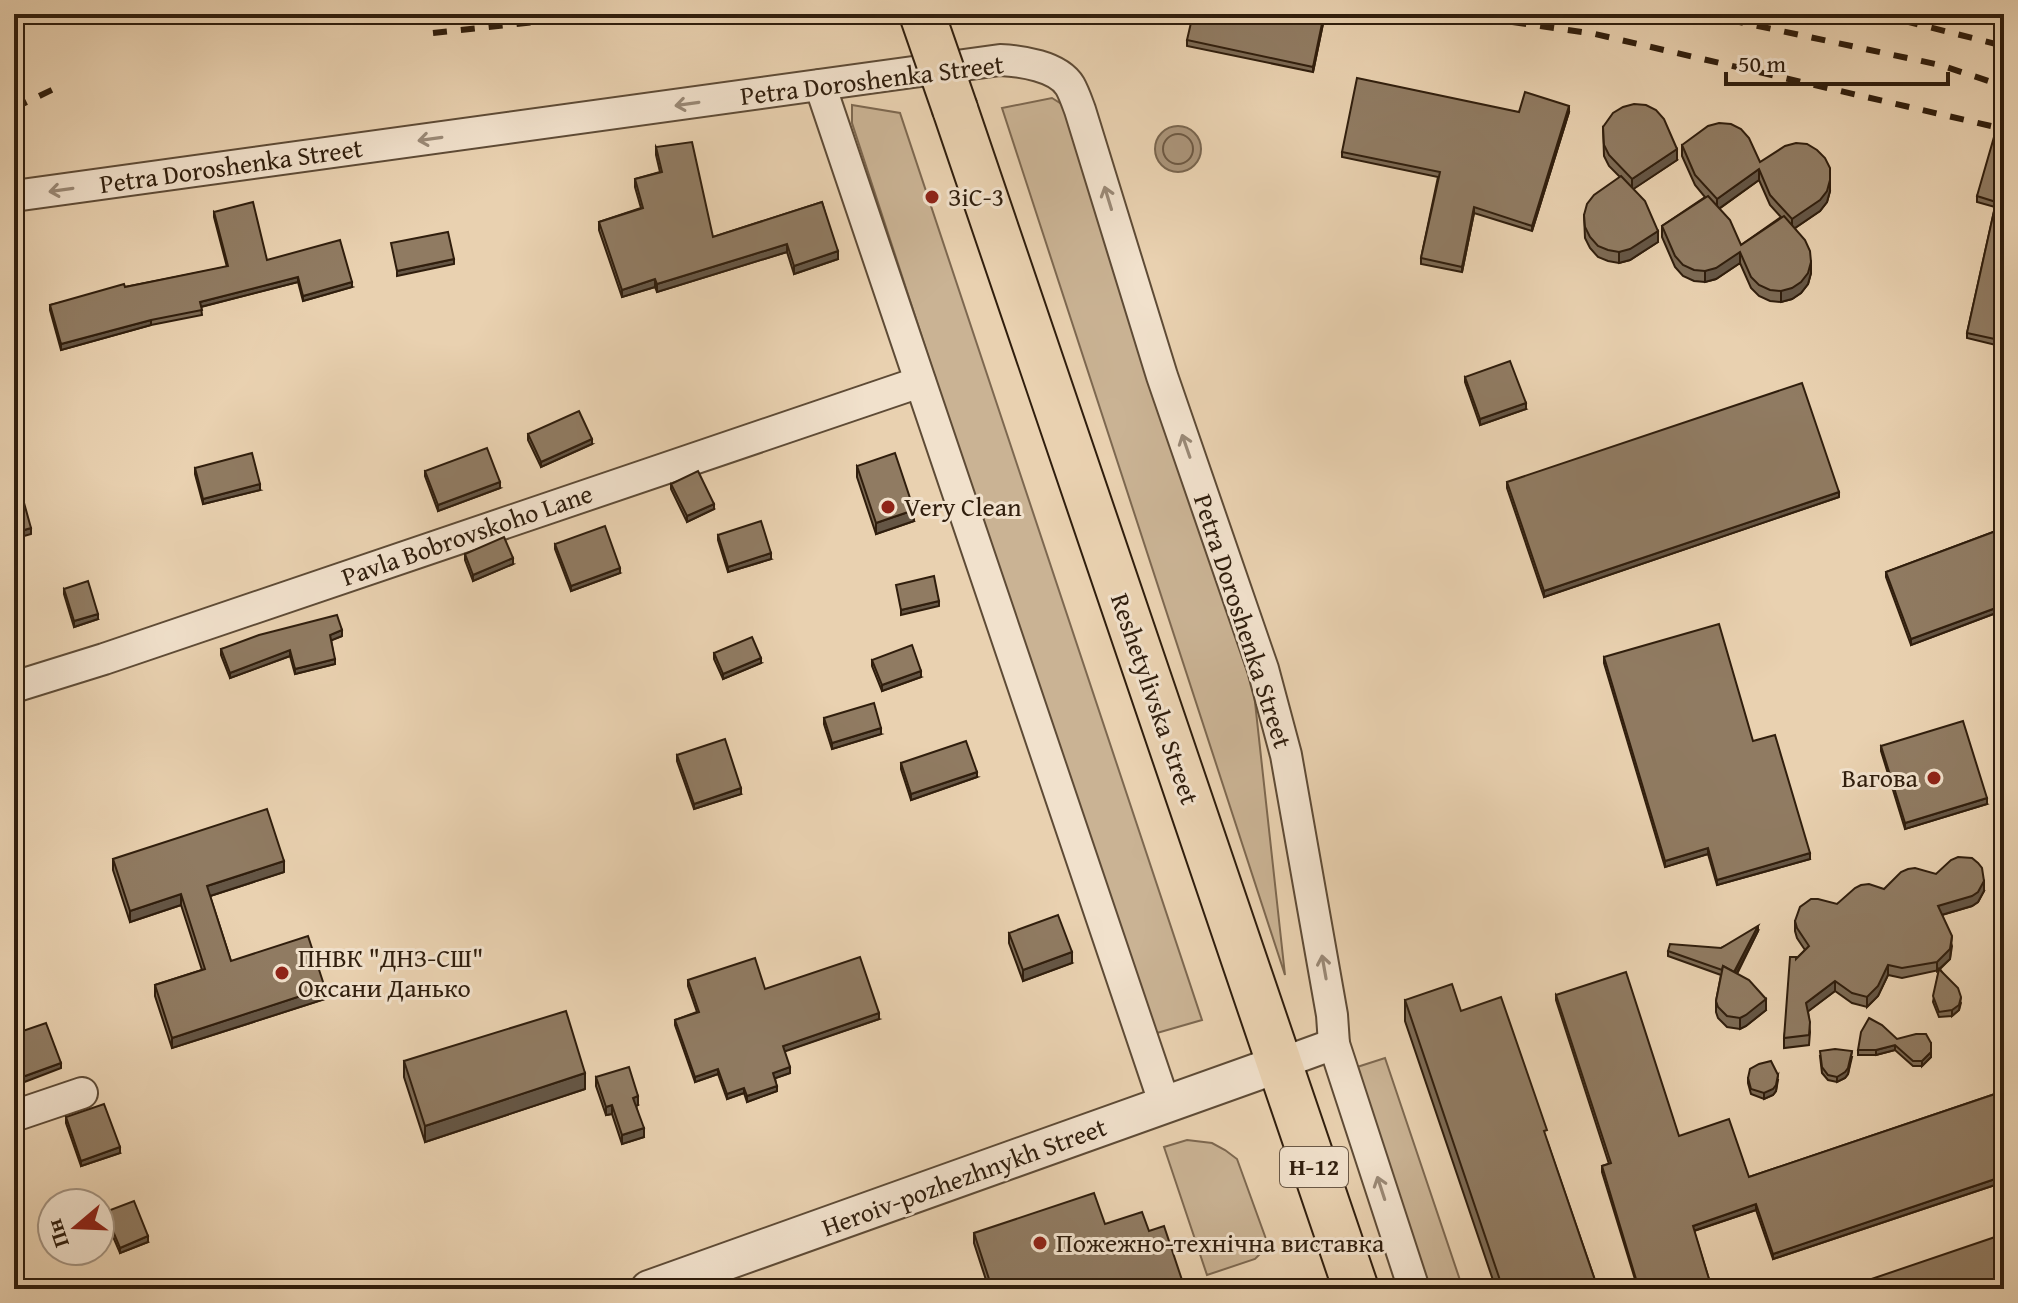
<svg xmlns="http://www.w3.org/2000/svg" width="2018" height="1303" font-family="'Gentium Book Plus',serif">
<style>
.green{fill:#cab394;stroke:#7d6850;stroke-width:2}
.water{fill:#aa9479;stroke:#79654e;stroke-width:2}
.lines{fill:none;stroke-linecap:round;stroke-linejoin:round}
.shore{stroke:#6d5943;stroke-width:2}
.minor-casing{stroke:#5e4b36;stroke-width:34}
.tertiary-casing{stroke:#5e4b36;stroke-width:40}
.primary-casing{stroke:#301e0d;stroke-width:48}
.minor{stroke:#f1e1cc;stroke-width:30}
.tertiary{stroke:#f1e1cc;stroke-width:36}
.primary{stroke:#e9d1b0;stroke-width:44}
.rail{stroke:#301e0d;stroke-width:6;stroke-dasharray:14 14;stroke-linecap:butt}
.primary-bridge-casing{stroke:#301e0d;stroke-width:48;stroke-linecap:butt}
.primary-bridge{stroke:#e9d1b0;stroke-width:44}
.wall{fill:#7c6a54;stroke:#301e0d;stroke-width:2;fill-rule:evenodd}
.shaded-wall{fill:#655645;stroke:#301e0d;stroke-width:2}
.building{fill:#907b62;stroke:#301e0d;stroke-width:2}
.oneway{stroke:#9a8976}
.poi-dot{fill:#8f2418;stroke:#f1e1cc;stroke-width:3}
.labels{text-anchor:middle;stroke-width:6;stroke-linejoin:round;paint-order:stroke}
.shield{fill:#f1e1cc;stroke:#6a5846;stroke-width:2}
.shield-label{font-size:24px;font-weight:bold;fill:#301e0d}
.street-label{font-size:26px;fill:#301e0d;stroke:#f1e1cc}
.poi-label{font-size:26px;fill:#301e0d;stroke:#f1e1cc;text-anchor:start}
</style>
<rect width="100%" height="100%" fill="#e9d1b0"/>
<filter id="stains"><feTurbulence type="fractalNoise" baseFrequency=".0025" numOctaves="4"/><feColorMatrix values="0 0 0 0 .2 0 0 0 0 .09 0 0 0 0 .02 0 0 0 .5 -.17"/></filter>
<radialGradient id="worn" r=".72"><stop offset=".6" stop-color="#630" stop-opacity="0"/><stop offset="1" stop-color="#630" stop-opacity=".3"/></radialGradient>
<g class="green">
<polygon points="1052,98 1063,105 1252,675 1285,975 1002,108"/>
<polygon points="852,105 900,113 1202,1020 1150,1035 852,123"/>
<polygon points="1385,1058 1463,1289 1425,1289 1351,1069"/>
<polygon points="1187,1140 1212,1143 1225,1150 1237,1159 1266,1239 1262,1252 1255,1259 1207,1275 1164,1147"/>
</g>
<circle class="water" cx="1178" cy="149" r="23"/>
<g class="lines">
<circle class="shore" cx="1178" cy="149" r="15"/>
<defs>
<g id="minor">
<polyline points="820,85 1165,1105"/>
<path d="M14,196L1000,60C1021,61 1058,66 1070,86C1074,93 1077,102 1080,110L1162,376L1263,669L1286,755L1332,1015L1334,1044L1414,1289"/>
<polyline points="14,687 104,659 920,382"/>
<polyline points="1279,1064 1334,1044"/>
<polyline points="14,1116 82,1093"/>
</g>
<polyline id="tertiary" points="649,1289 1279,1064"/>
<polyline id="primary" points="955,109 1356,1289"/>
</defs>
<use href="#minor" class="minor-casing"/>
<use href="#tertiary" class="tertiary-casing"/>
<use href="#primary" class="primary-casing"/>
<use href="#minor" class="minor"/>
<use href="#tertiary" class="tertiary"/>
<use href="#primary" class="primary"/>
<g class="rail">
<polyline points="1457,14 1595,34 2004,129"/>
<polyline points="1702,14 1940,65 2004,86"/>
<polyline points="1877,14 2004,46"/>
<polyline points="433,33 608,14"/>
<polyline points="14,108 60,86"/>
</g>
<defs>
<polyline id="primary-bridge" points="922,14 955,109"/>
</defs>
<use href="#primary-bridge" class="primary-bridge-casing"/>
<use href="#primary-bridge" class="primary-bridge"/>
</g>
<g class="wall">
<polygon points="1324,19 1313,72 1187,46 1187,40 1237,20"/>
<polygon points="1519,112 1569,112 1532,231 1474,213 1462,272 1421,264 1421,258 1438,177 1342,157 1342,152"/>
<polygon points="1603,127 1677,160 1633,189 1658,242 1630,260 1619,263 1608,261 1598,257 1590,248 1585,238 1584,215 1620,177 1609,166 1604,156"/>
<polygon points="2004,140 2004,347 1967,338 1967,333 1995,207 1977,202 1977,196"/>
<path d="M1682,145L1760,162L1830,191L1827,202L1820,211L1795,228L1811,273L1808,284L1801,293L1792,299L1781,302L1770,301L1759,296L1751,288L1740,263L1716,279L1705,282L1694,281L1683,276L1675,267L1662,237V226L1705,197L1695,185L1682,156ZM1759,180L1770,205L1781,217L1741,245L1719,209Z"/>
<polygon points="656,147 713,237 822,202 838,259 794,274 787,252 657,292 655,287 622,297 599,230 599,222 641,208 635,187 635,179 660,172 656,155"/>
<polygon points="214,212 267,260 352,287 303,301 298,282 201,307 202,315 151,325 61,350 50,310 50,305 125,287 227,267 214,217"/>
<polygon points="1465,377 1526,409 1480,425 1465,382"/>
<polygon points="528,434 592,444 541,467 528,440"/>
<polygon points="857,466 914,521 876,534 857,477"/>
<polygon points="195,468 260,490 203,504 195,474"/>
<polygon points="425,471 500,488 438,511 425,476"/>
<polygon points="1507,482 1839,497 1544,597 1507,488"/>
<polygon points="671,484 714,509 687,522 671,489"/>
<polygon points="2004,528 2004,610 1911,645 1886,577 1886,572"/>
<polygon points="718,535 771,559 728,572 718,540"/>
<polygon points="555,544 620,573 571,591 555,549"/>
<polygon points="465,554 513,564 473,581 465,560"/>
<polygon points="64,589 98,619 74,627 64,594"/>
<polygon points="342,636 331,640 335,664 295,674 290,656 230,678 221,655 221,649"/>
<polygon points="714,653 761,663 723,679 714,659"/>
<polygon points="1604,657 1753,741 1810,859 1717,885 1708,854 1665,867 1604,663"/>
<polygon points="872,660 921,677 882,691 872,666"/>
<polygon points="824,718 881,734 832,749 824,724"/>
<polygon points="1881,746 1987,804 1905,829 1881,751"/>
<polygon points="677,755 741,794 694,809 677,761"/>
<polygon points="901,763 977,777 911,800 901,769"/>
<polygon points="113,859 284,872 210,896 231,961 325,999 172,1048 155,996 155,985 202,970 181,905 130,922 113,870"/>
<polygon points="1884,889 1984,891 1978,902 1972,906 1942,915 1952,946 1950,959 1940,969 1961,1003 1959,1010 1952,1016 1939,1017 1933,1002 1939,970 1902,978 1888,975 1878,996 1867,1007 1852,1003 1835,991 1808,1011 1810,1032 1809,1045 1784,1048 1784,1038 1796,959 1805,950 1797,938 1795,931 1795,921 1837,904"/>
<polygon points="1758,931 1737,974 1766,1010 1746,1026 1740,1029 1727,1027 1718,1018 1716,1012 1716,1001 1721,975 1668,956 1668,951 1721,948"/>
<polygon points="1009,933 1072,963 1023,981 1009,943"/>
<polygon points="688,980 765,989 879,1019 784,1051 790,1073 775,1078 777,1091 747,1102 744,1093 727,1099 718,1074 695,1082 675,1025 675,1020 697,1012 688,986"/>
<polygon points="1556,995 1679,1136 1749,1177 2004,1091 2004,1182 1773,1259 1756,1210 1694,1231 1712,1289 1638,1289 1602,1172 1602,1166 1609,1164 1556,1000"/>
<polygon points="1405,1000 1461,1011 1547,1141 1598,1289 1496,1289 1405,1021"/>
<polygon points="1897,1039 1931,1043 1931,1057 1922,1066 1913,1066 1895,1050 1876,1055 1858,1055 1858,1050"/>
<polygon points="1820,1056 1852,1057 1848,1074 1845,1078 1837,1082 1828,1080 1822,1073"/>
<polygon points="404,1061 585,1089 425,1142 404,1077"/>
<polygon points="596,1077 638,1105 636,1106 644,1137 622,1144 612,1114 606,1115 596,1086"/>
<polygon points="1748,1078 1778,1080 1776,1091 1773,1095 1764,1099 1751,1094 1748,1083"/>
<polygon points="66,1117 120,1153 81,1166 66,1123"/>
<polygon points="105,1212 148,1242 120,1253 105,1218"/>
<polygon points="1105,1224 1149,1231 987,1283 974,1243 974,1233"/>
</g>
<g class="shaded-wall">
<polygon points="1324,14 1324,19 1313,72 1313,67"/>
<polygon points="1569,106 1569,112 1532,231 1532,226"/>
<polygon points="1677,149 1677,160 1632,190 1632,179"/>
<polygon points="1759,169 1759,180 1717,210 1717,199"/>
<polygon points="1830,180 1830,191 1827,202 1820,211 1792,230 1792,219"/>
<polygon points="1474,207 1474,213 1462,272 1462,267"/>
<polygon points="1658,231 1658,242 1630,260 1619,263 1619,252"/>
<polygon points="787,244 787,252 657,292 657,284"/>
<polygon points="838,251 838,259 794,274 794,266"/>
<polygon points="1740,252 1740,263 1716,279 1705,282 1705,271"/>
<polygon points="454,259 454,264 397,276 397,271"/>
<polygon points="1811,262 1811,273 1808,284 1801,293 1792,299 1781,302 1781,291"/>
<polygon points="298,277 298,282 200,307 200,302"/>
<polygon points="655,279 655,287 622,297 622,290"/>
<polygon points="352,282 352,287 303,301 303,296"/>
<polygon points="151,320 151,325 61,350 61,344"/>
<polygon points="1526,403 1526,409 1480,425 1480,419"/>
<polygon points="592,439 592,444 541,467 541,462"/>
<polygon points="500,482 500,488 438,511 438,505"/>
<polygon points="260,484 260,490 203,504 203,499"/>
<polygon points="1839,492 1839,497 1544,597 1544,591"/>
<polygon points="714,504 714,509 687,522 687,516"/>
<polygon points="914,510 914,521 876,534 876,523"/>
<polygon points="31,528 31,534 14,539 14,533"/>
<polygon points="771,553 771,559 728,572 728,567"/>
<polygon points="513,558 513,564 473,581 473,575"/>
<polygon points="620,568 620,573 571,591 571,586"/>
<polygon points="939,601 939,606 901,615 901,610"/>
<polygon points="2004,605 2004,610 1911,645 1911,639"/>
<polygon points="98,614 98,619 74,627 74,621"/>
<polygon points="342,630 342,636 330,641 330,635"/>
<polygon points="290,650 290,656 230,678 230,673"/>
<polygon points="761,658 761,663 723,679 723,674"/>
<polygon points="335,659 335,664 295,674 295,669"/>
<polygon points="921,671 921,677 882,691 882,685"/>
<polygon points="881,728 881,734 832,749 832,743"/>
<polygon points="977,772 977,777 911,800 911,794"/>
<polygon points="741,788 741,794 694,809 694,804"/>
<polygon points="1987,798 1987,804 1905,829 1905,823"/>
<polygon points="1708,848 1708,854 1665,867 1665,861"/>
<polygon points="1810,853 1810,859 1717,885 1717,880"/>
<polygon points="284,861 284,872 207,897 207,886"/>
<polygon points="1984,881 1984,891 1978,902 1972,906 1938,916 1938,906"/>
<polygon points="181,894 181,905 130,922 130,911"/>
<polygon points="1758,926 1758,931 1733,980 1733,975"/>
<polygon points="1952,936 1950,959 1937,971 1937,962"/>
<polygon points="1072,952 1072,963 1023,981 1023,970"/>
<polygon points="1888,965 1888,975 1878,996 1867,1007 1867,997"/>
<polygon points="1835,981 1835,991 1806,1013 1806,1003"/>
<polygon points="325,988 325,999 172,1048 172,1038"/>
<polygon points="1961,997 1959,1010 1952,1016 1952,1010"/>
<polygon points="1766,999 1766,1010 1746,1026 1740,1029 1740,1018"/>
<polygon points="879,1013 879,1019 783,1052 783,1046"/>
<polygon points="1895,1045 1895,1050 1876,1055 1876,1050"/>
<polygon points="1852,1051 1848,1074 1845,1078 1837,1082 1837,1077"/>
<polygon points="1931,1052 1931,1057 1922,1066 1922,1061"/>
<polygon points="61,1063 61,1068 14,1086 14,1080"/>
<polygon points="790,1067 790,1073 773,1079 773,1073"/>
<polygon points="718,1069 718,1074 695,1082 695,1077"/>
<polygon points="585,1073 585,1089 425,1142 425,1126"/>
<polygon points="1778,1075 1776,1091 1773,1095 1764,1099 1764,1093"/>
<polygon points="777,1086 777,1091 747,1102 747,1096"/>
<polygon points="744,1088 744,1093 727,1099 727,1094"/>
<polygon points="638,1096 638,1105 633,1107 633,1098"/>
<polygon points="612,1105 612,1114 606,1115 606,1107"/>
<polygon points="644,1128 644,1137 622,1144 622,1135"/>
<polygon points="120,1147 120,1153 81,1166 81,1161"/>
<polygon points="2004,1176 2004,1182 1773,1259 1773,1254"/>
<polygon points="1756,1204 1756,1210 1693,1231 1693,1226"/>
<polygon points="148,1236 148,1242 120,1253 120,1248"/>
</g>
<g class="building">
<polygon points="1193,14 1211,14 1237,20 1238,14 1324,14 1313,67 1187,40"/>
<polygon points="1357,78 1519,112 1525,92 1569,106 1532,226 1474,207 1462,267 1421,258 1440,172 1342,152"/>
<polygon points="1634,104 1646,105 1656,110 1664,119 1677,149 1632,179 1609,155 1604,145 1603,127 1613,113 1623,107"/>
<polygon points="1719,123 1731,124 1741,129 1749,138 1760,162 1785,146 1796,143 1807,144 1817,150 1825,158 1830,168 1830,180 1827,191 1820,200 1792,219 1770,195 1759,169 1717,199 1695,175 1682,145 1708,126"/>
<polygon points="1994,137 2004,140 2004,341 1967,333 1996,202 1977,196"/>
<polygon points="692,142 713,237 822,202 838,251 794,266 787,244 657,284 655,279 622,290 599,222 643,208 635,179 662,172 656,147"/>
<polygon points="1621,176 1645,201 1658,231 1630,249 1619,252 1608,250 1598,246 1590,237 1585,227 1584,215 1587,204 1594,195"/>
<polygon points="1708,196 1730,220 1741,245 1784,216 1805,240 1810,251 1811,262 1808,273 1801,282 1792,288 1781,291 1770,290 1759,285 1751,277 1740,252 1716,268 1705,271 1694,270 1683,265 1675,256 1662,226"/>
<polygon points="253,202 267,260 340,240 352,282 303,296 298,277 200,302 202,310 151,320 61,344 50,305 124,284 125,287 228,266 214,212"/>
<polygon points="448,232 454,259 397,271 391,243"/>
<polygon points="1510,361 1526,403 1480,419 1465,377"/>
<polygon points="1802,383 1839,492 1544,591 1507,482"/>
<polygon points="579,411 592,439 541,462 528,434"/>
<polygon points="487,448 500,482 438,505 425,471"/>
<polygon points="252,453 260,484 203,499 195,468"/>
<polygon points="895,453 914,510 876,523 857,466"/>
<polygon points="698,471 714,504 687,516 671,484"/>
<polygon points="16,474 31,528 14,533 14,475"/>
<polygon points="761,521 771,553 728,567 718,535"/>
<polygon points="605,526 620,568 571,586 555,544"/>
<polygon points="2004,528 2004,605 1911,639 1886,572"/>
<polygon points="504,537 513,558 473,575 465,554"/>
<polygon points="934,576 939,601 901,610 896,585"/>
<polygon points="88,581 98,614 74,621 64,589"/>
<polygon points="337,615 342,630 330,635 335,659 295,669 290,650 230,673 221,649 259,635"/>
<polygon points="1719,624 1753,741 1775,735 1810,853 1717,880 1708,848 1665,861 1604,657"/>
<polygon points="752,637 761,658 723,674 714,653"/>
<polygon points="912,645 921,671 882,685 872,660"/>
<polygon points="874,703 881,728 832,743 824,718"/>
<polygon points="1963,721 1987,798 1905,823 1881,746"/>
<polygon points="725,739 741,788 694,804 677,755"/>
<polygon points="966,741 977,772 911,794 901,763"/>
<polygon points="267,809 284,861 207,886 231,961 308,936 325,988 172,1038 155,985 205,969 181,894 130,911 113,859"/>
<polygon points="1958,857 1972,858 1978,863 1982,868 1984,881 1978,892 1972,896 1938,906 1952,936 1950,949 1937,962 1902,968 1888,965 1878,986 1867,997 1852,993 1835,981 1806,1003 1810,1022 1809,1035 1784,1038 1790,957 1796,957 1796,959 1809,946 1797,928 1795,921 1800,907 1811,899 1818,899 1837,904 1855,888 1861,885 1869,884 1884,889 1901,872 1908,869 1915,868 1936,874 1951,860"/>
<polygon points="1058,915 1072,952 1023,970 1009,933"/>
<polygon points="1758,926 1734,972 1723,966 1722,970 1668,951 1670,944 1721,948"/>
<polygon points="860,957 879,1013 783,1046 790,1067 773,1073 777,1086 747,1096 744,1088 727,1094 718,1069 695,1077 675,1020 699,1012 688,980 755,958 765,989"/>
<polygon points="1723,966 1749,980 1766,999 1746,1015 1740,1018 1727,1016 1718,1007 1716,1001"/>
<polygon points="1939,969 1958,988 1961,997 1959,1005 1952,1010 1939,1012 1933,996"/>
<polygon points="1626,972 1679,1136 1729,1119 1749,1177 2004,1091 2004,1176 1773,1254 1756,1204 1693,1226 1712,1289 1639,1289 1602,1166 1611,1163 1556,995"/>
<polygon points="1452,984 1461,1011 1501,997 1547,1130 1544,1131 1598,1289 1503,1289 1405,1000"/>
<polygon points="566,1011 585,1073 425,1126 404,1061"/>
<polygon points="1869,1018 1882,1025 1897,1039 1916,1034 1926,1034 1931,1043 1931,1052 1922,1061 1913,1061 1895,1045 1876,1050 1858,1050 1861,1032"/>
<polygon points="46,1023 61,1063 14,1080 14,1034"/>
<polygon points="1835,1049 1852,1051 1848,1068 1845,1072 1837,1077 1828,1075 1822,1067 1820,1051"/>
<polygon points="1771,1061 1778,1075 1776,1085 1773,1089 1764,1093 1751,1089 1748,1078 1750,1069 1759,1064"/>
<polygon points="629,1067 638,1096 633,1098 644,1128 622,1135 612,1105 606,1107 596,1077"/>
<polygon points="104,1104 120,1147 81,1161 66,1117"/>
<polygon points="1094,1193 1105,1224 1142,1212 1149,1231 1164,1226 1185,1289 968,1289 990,1282 974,1233"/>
<polygon points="134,1201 148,1236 120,1248 105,1212"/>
<polygon points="2004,1234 2004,1289 1842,1289"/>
</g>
<defs><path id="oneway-shaft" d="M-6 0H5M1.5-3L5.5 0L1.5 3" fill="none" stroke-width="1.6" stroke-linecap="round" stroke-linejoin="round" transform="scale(2)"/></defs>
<g class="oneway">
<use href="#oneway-shaft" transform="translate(687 104) rotate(172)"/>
<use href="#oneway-shaft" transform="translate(430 139) rotate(172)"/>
<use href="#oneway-shaft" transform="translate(61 190) rotate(172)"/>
<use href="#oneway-shaft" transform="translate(1108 198) rotate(-107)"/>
<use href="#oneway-shaft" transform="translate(1186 446) rotate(-109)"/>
<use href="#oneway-shaft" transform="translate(1324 967) rotate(-100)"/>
<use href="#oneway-shaft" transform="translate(1381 1188) rotate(-108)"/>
</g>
<g class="poi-dot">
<circle cx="932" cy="197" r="8"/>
<circle cx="888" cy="507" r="8"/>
<circle cx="1934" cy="778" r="8"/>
<circle cx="282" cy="973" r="8"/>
<circle cx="1040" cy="1243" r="8"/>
</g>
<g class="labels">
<rect class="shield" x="1280" y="1147" width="68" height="40" rx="6"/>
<g class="shield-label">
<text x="1314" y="1175">Н-12</text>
</g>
<g class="street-label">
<text transform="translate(872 80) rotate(-7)" y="9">Petra Doroshenka Street</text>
<text transform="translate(231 166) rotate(-8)" y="9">Petra Doroshenka Street</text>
<text transform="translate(467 535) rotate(-19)" y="9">Pavla Bobrovskoho Lane</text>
<text transform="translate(1243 621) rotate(72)" y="9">Petra Doroshenka Street</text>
<text transform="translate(1155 699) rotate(71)" y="9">Reshetylivska Street</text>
<text transform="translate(964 1177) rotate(-20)" y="9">Heroiv-pozhezhnykh Street</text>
</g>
<g class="poi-label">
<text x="948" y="206">ЗіС-3</text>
<text x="904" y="516">Very Clean</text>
<text x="1918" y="787" text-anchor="end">Вагова</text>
<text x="298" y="967">ПНВК "ДНЗ-СШ"<tspan x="298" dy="30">Оксани Данько</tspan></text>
<text x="1056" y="1252">Пожежно-технічна виставка</text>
</g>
</g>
<rect width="2018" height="1303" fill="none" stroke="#e9d1b0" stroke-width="48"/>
<rect x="16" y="16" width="1986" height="1271" fill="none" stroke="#301e0d" stroke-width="4"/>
<rect x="24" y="24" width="1970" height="1255" fill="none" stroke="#301e0d" stroke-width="2"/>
<g transform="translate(76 1227) rotate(251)"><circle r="38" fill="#f1e1cc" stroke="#a49380" stroke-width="2"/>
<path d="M0-6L14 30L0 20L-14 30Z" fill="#8f2418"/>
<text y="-12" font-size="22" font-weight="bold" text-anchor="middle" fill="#301e0d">Пн</text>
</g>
<path d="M1726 72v12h222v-12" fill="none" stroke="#301e0d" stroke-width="4"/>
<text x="1738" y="72" font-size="24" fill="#301e0d" stroke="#f1e1cc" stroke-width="6" paint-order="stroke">50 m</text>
<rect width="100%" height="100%" filter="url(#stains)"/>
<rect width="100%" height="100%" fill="url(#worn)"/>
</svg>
